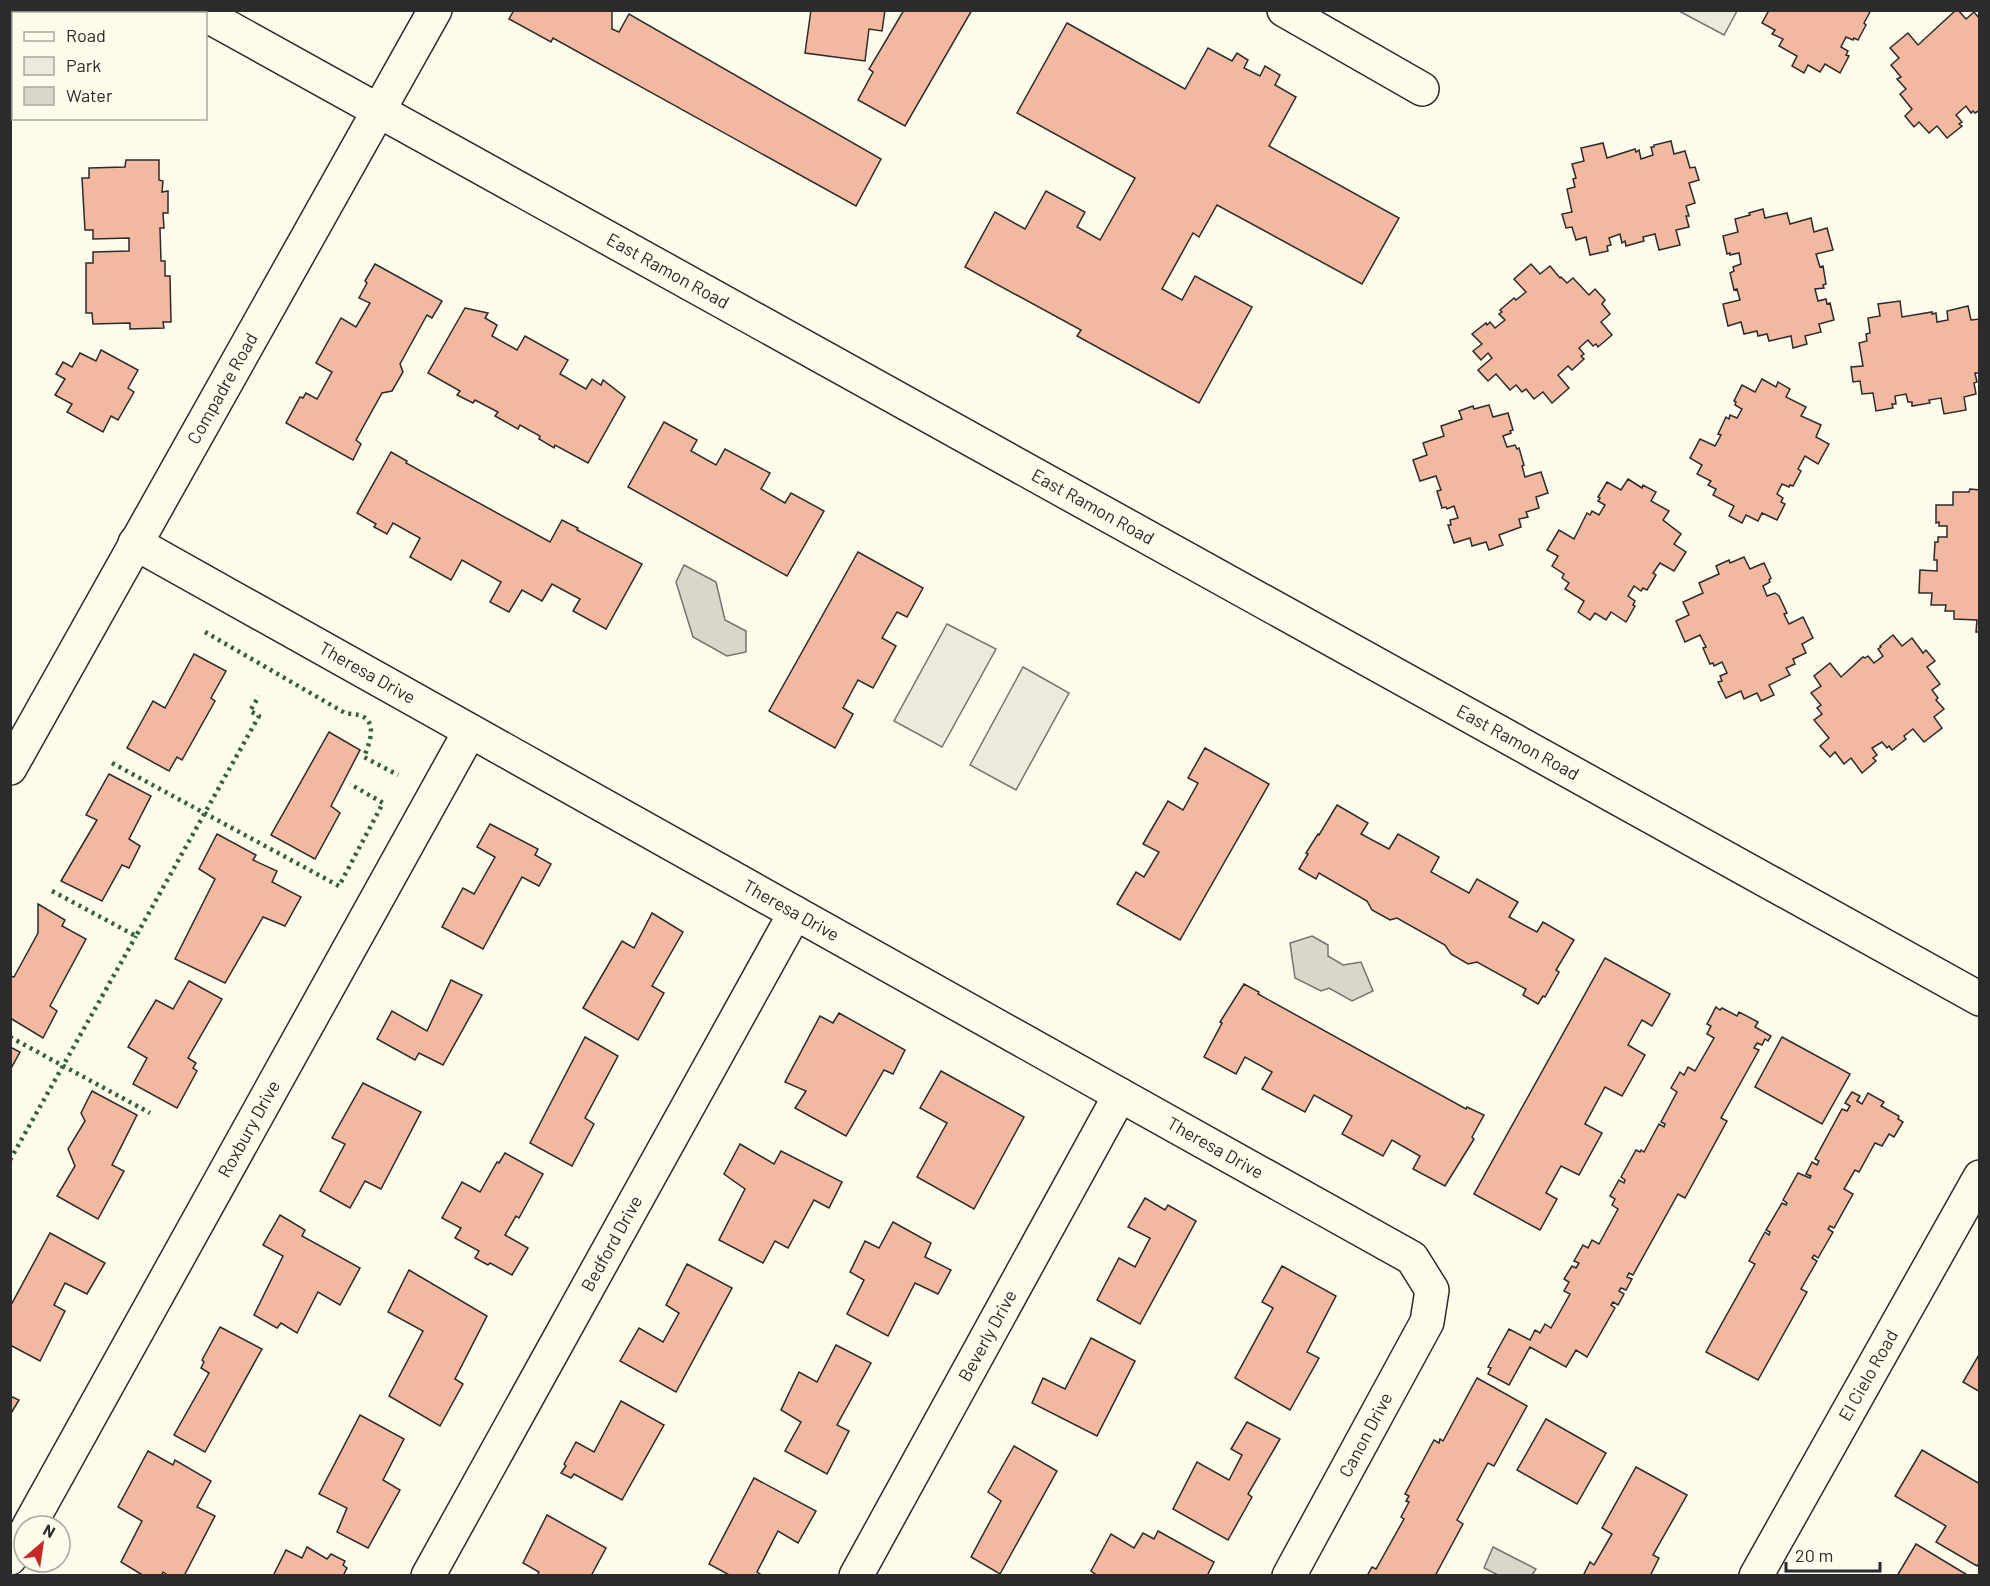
<svg xmlns="http://www.w3.org/2000/svg" width="1990" height="1586" font-family="Barlow,sans-serif">
<style>
.green{fill:#ecebdb;stroke:#74746e;stroke-width:1.5}
.water{fill:#d8d7c9;stroke:#74746e;stroke-width:1.5}
.building{fill:#f2b8a0;stroke:#2b2b2b;stroke-width:1.5}
.lines{fill:none;stroke-linecap:round;stroke-linejoin:round}
.minor-casing{stroke:#2b2b2b;stroke-width:36}
.major-casing{stroke:#2b2b2b;stroke-width:36}
.minor{stroke:#fdfbea;stroke-width:33}
.major{stroke:#fdfbea;stroke-width:33}
.hedge{stroke:#34623c;stroke-width:4.5;stroke-dasharray:3 4.5;stroke-linecap:butt}
.labels{text-anchor:middle;stroke-width:4.5;stroke-linejoin:round;paint-order:stroke}
.street-label{font-size:18px;fill:#2b2b2b;stroke:#fdfbea}
</style>
<rect width="100%" height="100%" fill="#fdfbea"/>
<g class="green">
<polygon points="1679,11 1737,11 1724,35"/>
<polygon points="947,624 996,649 942,747 894,721"/>
<polygon points="1023,667 1069,693 1016,790 970,765"/>
</g>
<g class="water">
<polygon points="684,565 716,582 725,620 746,631 746,652 727,656 693,637 676,582"/>
<polygon points="1312,936 1328,945 1328,956 1343,965 1361,962 1373,991 1352,1001 1329,988 1321,991 1295,978 1290,943"/>
<polygon points="1493,1547 1536,1569 1532,1575 1498,1575 1484,1568"/>
</g>
<g class="building">
<polygon points="514,10 612,10 612,29 619,32 629,14 881,159 856,206 553,38 551,42 509,19"/>
<polygon points="811,10 885,10 882,31 869,29 865,61 805,53"/>
<polygon points="904,10 972,10 905,126 858,100 873,72 869,69"/>
<polygon points="1765,10 1871,10 1864,23 1866,25 1858,40 1854,38 1853,40 1846,37 1841,47 1848,51 1846,55 1849,56 1840,73 1825,64 1820,72 1808,65 1804,73 1792,66 1797,56 1779,46 1783,39 1772,34 1775,30 1762,23 1768,12"/>
<polygon points="1956,10 1958,10 1966,19 1974,12 1980,19 1980,110 1975,113 1973,111 1971,113 1966,106 1956,115 1962,122 1959,124 1962,126 1947,138 1937,126 1929,133 1919,122 1914,127 1905,116 1912,109 1900,94 1906,89 1897,79 1901,77 1891,65 1899,58 1890,48 1908,33 1918,45"/>
<polygon points="1067,23 1185,89 1208,48 1232,61 1237,53 1248,60 1244,68 1260,76 1265,66 1280,75 1275,85 1296,97 1269,146 1399,218 1362,284 1217,205 1199,237 1193,233 1162,289 1182,300 1195,276 1252,307 1199,403 1077,336 1081,330 965,267 995,212 1025,229 1046,191 1085,212 1077,227 1100,240 1135,178 1017,113"/>
<polygon points="1671,141 1674,154 1685,151 1690,168 1695,167 1699,180 1689,183 1695,203 1686,206 1689,216 1686,216 1689,227 1676,230 1680,245 1659,250 1655,234 1643,237 1644,241 1626,246 1625,241 1622,243 1620,234 1609,238 1611,245 1607,246 1608,251 1590,255 1586,237 1576,240 1572,227 1566,228 1562,214 1572,212 1567,189 1575,187 1573,179 1576,178 1572,164 1584,161 1581,148 1603,143 1607,158 1635,149 1636,152 1639,150 1641,159 1653,155 1651,147 1654,147 1654,145"/>
<polygon points="126,160 159,160 159,180 163,181 162,192 168,191 168,213 163,213 164,228 160,228 161,261 165,261 165,276 170,276 171,322 163,322 164,328 130,329 130,323 93,324 92,313 86,313 86,263 93,263 93,252 129,251 129,238 93,239 93,230 85,230 82,178 89,178 89,168 125,167"/>
<polygon points="1763,209 1765,218 1787,213 1790,224 1811,218 1814,232 1827,228 1833,250 1816,254 1820,267 1823,266 1826,284 1823,285 1824,288 1815,289 1818,301 1826,299 1827,304 1830,303 1834,320 1819,324 1821,332 1805,336 1807,344 1793,348 1791,336 1769,341 1767,334 1758,336 1757,331 1744,334 1741,322 1728,326 1723,304 1740,300 1737,289 1734,290 1730,273 1734,271 1733,267 1741,264 1739,253 1730,255 1730,253 1727,254 1723,236 1738,232 1735,219 1750,215 1749,213"/>
<polygon points="375,264 442,301 432,318 427,315 400,364 403,372 392,391 382,393 356,440 361,444 353,460 286,423 300,397 303,398 306,393 317,399 332,372 316,363 341,318 356,327 370,303 359,298 367,283 365,281"/>
<polygon points="1531,264 1540,274 1550,266 1560,278 1561,277 1567,283 1573,278 1589,295 1595,289 1605,300 1602,304 1610,314 1601,322 1612,335 1598,347 1596,344 1593,346 1588,340 1579,348 1584,354 1581,356 1584,359 1572,370 1568,366 1558,375 1569,388 1552,403 1543,392 1534,399 1526,389 1522,392 1516,385 1510,390 1496,374 1488,381 1478,370 1492,358 1488,353 1481,360 1473,351 1482,344 1472,334 1486,323 1487,325 1490,322 1495,328 1505,320 1499,314 1502,312 1500,310 1514,298 1516,300 1526,292 1514,279"/>
<polygon points="1900,301 1902,317 1932,312 1932,314 1936,313 1937,322 1948,320 1947,311 1968,306 1971,320 1980,319 1980,373 1975,373 1977,382 1974,383 1976,394 1964,397 1966,410 1944,414 1941,398 1929,400 1930,403 1912,406 1912,402 1908,402 1906,394 1895,396 1896,404 1892,404 1893,408 1876,411 1873,393 1862,394 1860,381 1853,382 1851,367 1863,366 1859,343 1867,341 1866,334 1870,333 1868,318 1880,316 1878,304"/>
<polygon points="465,308 488,313 485,318 497,325 492,336 517,350 525,336 568,360 560,374 586,389 592,379 601,385 603,380 625,397 588,463 555,445 554,448 539,439 540,436 520,425 518,429 495,416 498,412 475,400 473,403 457,395 460,391 428,373"/>
<polygon points="101,350 138,370 128,388 134,392 118,420 111,416 103,432 67,412 72,404 55,395 65,379 56,374 63,362 72,367 80,353 96,361"/>
<polygon points="1762,379 1776,387 1778,382 1790,389 1786,397 1806,407 1801,416 1821,425 1816,437 1829,444 1818,464 1805,456 1798,469 1801,471 1793,486 1790,485 1789,487 1782,484 1777,494 1783,498 1781,502 1785,504 1777,520 1762,513 1758,521 1746,515 1742,523 1729,516 1734,506 1713,495 1716,489 1708,485 1711,481 1697,474 1702,465 1690,458 1700,439 1715,446 1721,435 1718,434 1726,417 1729,419 1730,415 1737,418 1742,409 1735,405 1736,402 1734,401 1742,385 1755,392"/>
<polygon points="1489,405 1493,417 1508,413 1513,430 1510,431 1511,433 1503,436 1507,447 1515,445 1517,449 1519,448 1524,465 1522,466 1525,477 1541,472 1548,493 1536,497 1539,508 1526,512 1528,517 1519,519 1521,527 1499,535 1503,545 1489,550 1486,542 1472,546 1470,538 1454,543 1448,525 1451,525 1450,520 1458,518 1454,506 1447,509 1446,507 1442,508 1437,491 1441,490 1436,476 1420,481 1413,460 1427,455 1423,443 1444,436 1441,426 1462,419 1459,411 1473,406 1474,409"/>
<polygon points="664,422 697,440 691,451 716,465 725,449 770,473 761,489 785,503 791,493 824,511 787,576 628,487"/>
<polygon points="391,452 407,461 406,463 550,542 562,520 578,528 577,530 642,564 606,629 573,611 580,599 552,584 542,601 522,590 509,612 490,602 501,582 462,560 451,580 410,557 420,538 393,523 387,534 374,527 376,524 357,513"/>
<polygon points="1628,479 1642,488 1643,485 1656,492 1651,501 1669,511 1663,520 1681,534 1674,544 1686,552 1674,571 1660,563 1653,573 1656,575 1647,590 1643,588 1641,591 1634,586 1628,596 1635,601 1633,605 1635,606 1626,622 1611,612 1606,620 1595,613 1590,620 1578,612 1584,601 1565,589 1569,583 1562,578 1564,574 1552,566 1558,556 1547,550 1559,530 1574,539 1587,513 1590,515 1592,511 1599,515 1605,505 1598,501 1600,498 1598,497 1607,482 1621,490"/>
<polygon points="1970,489 1980,490 1980,632 1976,632 1977,620 1954,619 1954,611 1945,611 1946,605 1931,605 1932,593 1919,593 1920,570 1937,571 1937,560 1934,560 1935,542 1938,542 1938,537 1947,537 1947,526 1939,526 1939,522 1936,523 1936,505 1953,505 1953,492 1969,492"/>
<polygon points="858,552 923,588 907,617 897,612 882,638 896,646 873,688 858,680 843,708 853,714 835,748 769,711"/>
<polygon points="1744,557 1750,569 1764,563 1771,578 1769,580 1770,582 1763,586 1767,596 1775,593 1779,596 1787,613 1784,614 1789,624 1803,617 1813,638 1802,644 1806,653 1793,659 1795,664 1786,668 1790,675 1769,685 1774,695 1761,701 1757,693 1744,699 1741,691 1726,698 1718,682 1722,681 1720,676 1727,673 1722,662 1714,666 1713,663 1710,664 1703,648 1706,647 1700,635 1685,642 1676,621 1689,615 1683,602 1703,593 1699,583 1719,574 1716,566 1729,560 1730,563"/>
<polygon points="1893,635 1902,646 1912,638 1923,653 1926,650 1935,661 1927,667 1940,684 1932,690 1938,698 1936,700 1944,709 1934,717 1942,728 1924,742 1913,729 1904,736 1906,739 1892,750 1889,746 1887,748 1882,742 1872,748 1877,755 1873,758 1876,761 1862,773 1851,758 1844,764 1835,752 1830,757 1820,746 1829,738 1814,720 1822,714 1817,708 1821,705 1811,693 1821,686 1814,676 1830,663 1841,677 1863,657 1865,658 1868,656 1874,663 1883,656 1878,649 1881,647 1880,646"/>
<polygon points="194,654 226,671 211,698 215,701 182,760 177,757 169,771 127,748 153,701 165,708"/>
<polygon points="329,732 360,750 331,806 340,813 315,859 271,835"/>
<polygon points="1205,748 1269,784 1180,940 1117,904 1136,872 1144,877 1159,852 1143,844 1168,801 1183,810 1198,783 1188,778"/>
<polygon points="109,774 151,796 129,839 140,846 129,868 122,865 102,901 61,881 97,820 86,815"/>
<polygon points="1337,805 1368,823 1361,834 1389,849 1398,834 1439,857 1431,872 1469,893 1477,879 1518,902 1509,917 1537,932 1543,922 1574,940 1556,970 1559,972 1545,997 1543,996 1538,1004 1523,995 1526,989 1477,962 1468,964 1451,954 1445,945 1397,918 1390,920 1372,910 1367,901 1319,873 1316,879 1299,869 1308,854 1306,853 1318,834 1319,835"/>
<polygon points="490,824 538,849 535,855 551,864 539,886 522,877 483,949 442,927 463,888 474,894 495,857 477,847"/>
<polygon points="217,834 256,855 253,860 277,871 272,882 301,897 285,926 263,917 225,983 175,959 215,879 199,869"/>
<polygon points="38,904 65,920 62,926 86,939 50,1006 57,1011 43,1038 10,1018 10,976 14,977 38,933"/>
<polygon points="652,913 683,932 652,986 664,993 638,1040 583,1008 622,941 634,948"/>
<polygon points="1605,958 1670,994 1652,1026 1642,1020 1628,1045 1645,1055 1622,1096 1605,1087 1585,1124 1602,1133 1579,1175 1561,1166 1546,1193 1557,1199 1540,1230 1474,1194"/>
<polygon points="451,980 482,995 443,1065 419,1053 415,1060 377,1039 392,1011 427,1031"/>
<polygon points="189,981 222,999 188,1058 196,1063 193,1068 197,1071 177,1108 133,1084 147,1058 128,1047 156,1000 173,1009"/>
<polygon points="1244,984 1259,992 1258,994 1466,1109 1467,1107 1484,1115 1472,1137 1474,1139 1445,1186 1413,1169 1420,1156 1392,1140 1383,1156 1342,1134 1352,1116 1314,1095 1305,1112 1262,1089 1272,1072 1245,1057 1236,1074 1204,1057 1222,1023 1220,1022"/>
<polygon points="1716,1007 1720,1010 1722,1008 1737,1016 1739,1012 1758,1022 1755,1027 1771,1036 1768,1041 1765,1039 1762,1045 1757,1043 1754,1048 1759,1050 1721,1118 1727,1121 1685,1198 1678,1194 1633,1275 1629,1273 1627,1277 1632,1279 1626,1290 1621,1288 1619,1291 1624,1294 1618,1305 1613,1302 1611,1305 1615,1308 1587,1357 1576,1350 1566,1367 1530,1347 1509,1385 1488,1374 1491,1368 1488,1367 1509,1329 1530,1340 1535,1330 1540,1333 1545,1324 1551,1328 1570,1294 1564,1291 1569,1282 1564,1279 1572,1266 1576,1268 1579,1263 1574,1261 1583,1245 1588,1248 1592,1240 1599,1244 1618,1209 1612,1205 1615,1199 1610,1196 1619,1180 1624,1183 1625,1180 1621,1177 1636,1150 1640,1152 1641,1150 1644,1152 1659,1124 1664,1127 1665,1124 1661,1122 1677,1092 1671,1088 1680,1072 1684,1075 1688,1067 1695,1071 1714,1038 1707,1034 1711,1026 1707,1024"/>
<polygon points="839,1013 905,1050 893,1074 884,1070 846,1136 795,1108 806,1091 785,1082 820,1016 833,1023"/>
<polygon points="585,1037 618,1056 585,1118 594,1124 572,1166 530,1143"/>
<polygon points="1782,1037 1850,1074 1822,1124 1755,1087"/>
<polygon points="10,1047 20,1052 10,1070"/>
<polygon points="941,1071 1024,1117 974,1209 917,1177 947,1123 920,1108"/>
<polygon points="363,1083 421,1112 381,1189 365,1181 350,1208 320,1191 345,1144 332,1138"/>
<polygon points="92,1091 137,1115 112,1165 124,1171 98,1219 57,1196 75,1166 68,1149 85,1121 81,1113"/>
<polygon points="1852,1092 1860,1096 1857,1101 1862,1104 1868,1093 1884,1102 1881,1106 1899,1116 1898,1119 1903,1122 1894,1137 1889,1134 1882,1146 1875,1143 1859,1172 1855,1170 1844,1189 1853,1194 1834,1228 1830,1226 1828,1229 1833,1232 1818,1258 1814,1255 1812,1258 1817,1261 1801,1289 1807,1292 1758,1380 1706,1352 1755,1264 1749,1261 1765,1232 1769,1235 1770,1232 1766,1230 1782,1203 1786,1205 1787,1203 1783,1200 1798,1173 1810,1178 1811,1176 1806,1174 1812,1162 1817,1165 1819,1161 1815,1159 1842,1109 1847,1111 1850,1106 1845,1103"/>
<polygon points="740,1144 774,1164 781,1151 842,1182 829,1208 814,1200 788,1248 775,1241 763,1263 719,1240 745,1189 724,1174"/>
<polygon points="505,1153 543,1174 519,1218 516,1216 505,1235 528,1248 512,1275 490,1263 488,1265 475,1258 479,1251 455,1238 461,1228 442,1218 462,1182 480,1192 497,1162 499,1163"/>
<polygon points="1145,1198 1165,1210 1168,1205 1196,1221 1140,1324 1097,1300 1119,1258 1135,1267 1150,1238 1128,1227"/>
<polygon points="280,1215 305,1230 302,1236 360,1268 340,1305 318,1292 297,1333 281,1323 277,1328 254,1315 283,1256 263,1245"/>
<polygon points="893,1222 931,1243 925,1257 951,1270 938,1294 915,1283 888,1336 847,1314 864,1280 850,1272 865,1241 879,1248"/>
<polygon points="50,1233 105,1263 87,1294 65,1283 54,1305 65,1311 40,1361 10,1345 10,1307"/>
<polygon points="687,1264 732,1288 676,1392 620,1361 639,1328 663,1342 679,1313 666,1305"/>
<polygon points="1282,1266 1336,1296 1307,1352 1319,1358 1290,1410 1235,1378 1273,1308 1262,1302"/>
<polygon points="409,1270 487,1316 455,1379 463,1384 440,1426 389,1396 423,1331 388,1312"/>
<polygon points="220,1327 262,1349 205,1452 174,1435 209,1373 201,1368 204,1362 202,1360"/>
<polygon points="1091,1338 1135,1361 1097,1436 1032,1403 1043,1378 1065,1389"/>
<polygon points="836,1345 871,1363 837,1425 849,1431 827,1474 785,1451 801,1422 781,1410 799,1372 817,1382"/>
<polygon points="1980,1353 1980,1392 1963,1382"/>
<polygon points="1477,1378 1527,1406 1494,1466 1488,1463 1457,1520 1463,1524 1435,1576 1367,1576 1372,1567 1376,1569 1404,1519 1401,1517 1409,1502 1406,1501 1409,1496 1405,1494 1434,1440 1439,1443 1440,1439 1443,1441"/>
<polygon points="10,1396 19,1400 10,1415"/>
<polygon points="621,1401 664,1425 622,1500 574,1474 571,1478 561,1473 566,1466 564,1464 576,1442 594,1452"/>
<polygon points="360,1415 404,1439 383,1480 400,1490 368,1548 337,1532 347,1508 319,1494"/>
<polygon points="1546,1419 1606,1453 1577,1504 1517,1470"/>
<polygon points="1247,1422 1280,1439 1248,1494 1252,1497 1228,1540 1173,1509 1197,1462 1229,1480 1242,1455 1231,1449"/>
<polygon points="1014,1446 1057,1471 1000,1574 971,1557 1001,1501 988,1492"/>
<polygon points="1922,1450 1980,1484 1980,1562 1977,1566 1936,1542 1946,1526 1895,1496"/>
<polygon points="148,1451 173,1465 175,1460 211,1481 197,1507 215,1516 184,1576 169,1576 163,1572 161,1576 144,1576 121,1562 142,1521 118,1507"/>
<polygon points="1636,1467 1687,1495 1653,1555 1659,1558 1650,1576 1583,1576 1590,1562 1594,1565 1612,1534 1602,1528"/>
<polygon points="754,1478 816,1511 798,1543 778,1531 757,1572 763,1576 731,1576 709,1564"/>
<polygon points="547,1515 606,1548 591,1576 537,1576 539,1572 523,1563"/>
<polygon points="1158,1531 1214,1562 1207,1576 1098,1576 1091,1571 1111,1534 1134,1548 1143,1533 1154,1539"/>
<polygon points="1916,1544 1969,1576 1897,1576"/>
<polygon points="307,1547 327,1559 331,1554 345,1561 343,1565 347,1568 343,1576 273,1576 286,1550 302,1558"/>
</g>
<g class="lines">
<defs>
<g id="minor">
<polyline points="1284,10 1422,89"/>
<path id="s1" d="M135,543L1120,1095L1412,1258L1432,1290L1427,1322L1289,1576"/>
<path id="s2" d="M10,768L435,10"/>
<path id="s3" d="M29,1526L470,731"/>
<polyline points="10,1558 24,1534"/>
<path id="s4" d="M428,1576L795,913"/>
<path id="s5" d="M856,1576L1120,1095"/>
<path id="s6" d="M1756,1576L1980,1177"/>
</g>
<g id="major">
<path id="s7" d="M206,15L1980,999"/>
</g>
</defs>
<use href="#minor" class="minor-casing"/>
<use href="#major" class="major-casing"/>
<use href="#minor" class="minor"/>
<use href="#major" class="major"/>
<g class="hedge">
<path d="M205,632L345,713C350,714 355,714 359,715C379,721 369,744 364,757L398,775"/>
<polyline points="112,763 339,886 383,803 350,784"/>
<polyline points="52,891 136,936 259,716 250,711 259,696"/>
<polyline points="10,1037 150,1113"/>
<polyline points="10,1160 136,936"/>
</g>
</g>
<g class="labels">
<g class="street-label">
<text dy="6" stroke="none"><textPath href="#s7" startOffset="528">East Ramon Road</textPath></text>
<text dy="6" stroke="none"><textPath href="#s2" startOffset="435">Compadre Road</textPath></text>
<text dy="6" stroke="none"><textPath href="#s7" startOffset="1014">East Ramon Road</textPath></text>
<text dy="6" stroke="none"><textPath href="#s1" startOffset="266">Theresa Drive</textPath></text>
<text dy="6" stroke="none"><textPath href="#s7" startOffset="1500">East Ramon Road</textPath></text>
<text dy="6" stroke="none"><textPath href="#s1" startOffset="752">Theresa Drive</textPath></text>
<text dy="6" stroke="none"><textPath href="#s3" startOffset="454">Roxbury Drive</textPath></text>
<text dy="6" stroke="none"><textPath href="#s1" startOffset="1238">Theresa Drive</textPath></text>
<text dy="6" stroke="none"><textPath href="#s4" startOffset="380">Bedford Drive</textPath></text>
<text dy="6" stroke="none"><textPath href="#s5" startOffset="274">Beverly Drive</textPath></text>
<text dy="6" stroke="none"><textPath href="#s6" startOffset="230">El Cielo Road</textPath></text>
<text transform="translate(1366 1435) rotate(-62)" y="6">Canon Drive</text>
</g>
</g>
<rect width="1990" height="1586" fill="none" stroke="#2b2b2b" stroke-width="24"/>
<rect x="12" y="12" width="195" height="108" fill="#fdfbea" stroke="#a9a89e" stroke-width="1.5"/>
<rect x="24" y="32" width="30" height="9" fill="#fdfbea" stroke="#a9a89e" stroke-width="1.5"/>
<text x="66" y="42" font-size="18" fill="#2b2b2b">Road</text>
<rect x="24" y="57" width="30" height="18" fill="#ecebdb" stroke="#a9a89e" stroke-width="1.5"/>
<text x="66" y="72" font-size="18" fill="#2b2b2b">Park</text>
<rect x="24" y="87" width="30" height="18" fill="#d8d7c9" stroke="#a9a89e" stroke-width="1.5"/>
<text x="66" y="102" font-size="18" fill="#2b2b2b">Water</text>
<g transform="translate(42 1544) rotate(29)"><circle r="28" fill="#fdfbea" stroke="#a9a89e" stroke-width="1.5"/>
<path d="M0-4.5L10 22L0 15L-10 22Z" fill="#c62828"/>
<text y="-9" font-size="16" font-weight="bold" text-anchor="middle" fill="#2b2b2b">N</text>
</g>
<path d="M1786 1562v9h94v-9" fill="none" stroke="#2b2b2b" stroke-width="3"/>
<text x="1795" y="1562" font-size="18" fill="#2b2b2b" stroke="#fdfbea" stroke-width="4.5" paint-order="stroke">20 m</text>
</svg>
